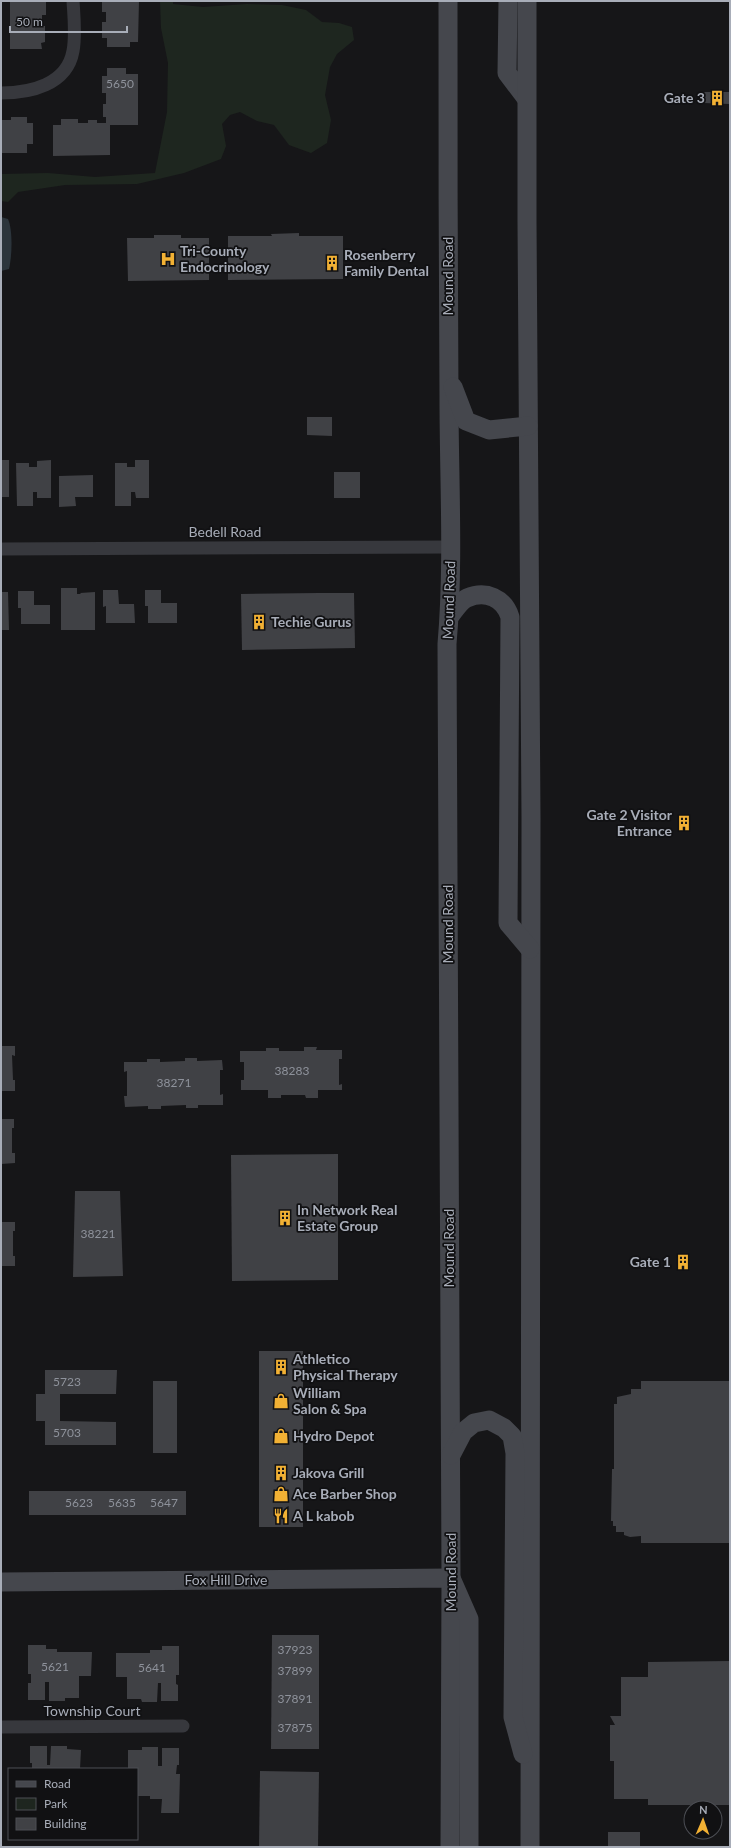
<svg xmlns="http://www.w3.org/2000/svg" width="731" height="1848" font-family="Lato,sans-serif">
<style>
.green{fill:#1e261f}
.water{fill:#2c353c}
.building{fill:#404145}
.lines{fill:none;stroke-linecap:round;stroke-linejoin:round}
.street{stroke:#37383d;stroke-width:13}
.secondary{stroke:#45474d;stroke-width:19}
.labels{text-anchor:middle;stroke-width:3.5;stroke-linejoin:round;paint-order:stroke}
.number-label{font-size:12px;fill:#8e929b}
.poi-label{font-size:14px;font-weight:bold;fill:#a8adb8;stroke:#111113;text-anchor:start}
.street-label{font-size:14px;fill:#a8adb8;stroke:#111113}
</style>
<rect width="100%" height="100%" fill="#161618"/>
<polygon class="green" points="160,1 173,1 173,4 203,7 247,4 282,5 306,10 322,22 339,23 352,27 354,40 337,54 330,67 325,95 331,120 327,143 311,153 289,145 274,125 257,121 240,112 230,115 222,124 226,146 221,159 184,173 137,184 65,185 18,192 8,202 1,201 1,174 48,173 95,177 155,173 167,112 168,63 161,28"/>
<path class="water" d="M1,217L8,219C13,230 12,257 9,269L1,271Z"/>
<g class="building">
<polygon points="10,1 46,1 46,15 42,15 42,26 45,26 45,42 41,43 42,49 10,49"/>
<polygon points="106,1 139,1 138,42 130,42 130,47 107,47 107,38 102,38 102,22 106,22 106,12 102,12 102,2"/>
<polygon points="107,68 126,68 126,74 138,74 138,125 110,125 110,155 53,156 53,125 61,125 61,119 78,119 78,123 88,123 88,120 97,120 97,123 106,123 106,117 103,117 103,104 106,104 106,93 102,93 102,76 107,76"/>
<polygon points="704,92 729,92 729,104 704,103"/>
<polygon points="11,117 27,117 27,123 33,123 33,144 27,144 27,153 1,153 1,120 11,120"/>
<polygon points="299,233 299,236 343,236 343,279 228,280 228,236 272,236 271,234"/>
<polygon points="154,235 181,235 181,238 209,238 209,280 128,281 127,238 154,238"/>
<polygon points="307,417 332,417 332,436 307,435"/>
<rect x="1" y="460" width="8" height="37"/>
<polygon points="51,460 51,498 37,498 37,492 33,492 33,506 17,506 16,463 29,463 29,467 37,467 37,461"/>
<polygon points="135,460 149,460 149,498 136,498 135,492 131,492 131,506 115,506 115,463 127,463 127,467 135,467"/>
<rect x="334" y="472" width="26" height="26"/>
<polygon points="93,475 93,497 75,497 76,506 59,507 59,476"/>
<polygon points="61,588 77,588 77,594 81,594 80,593 95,592 95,630 61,630"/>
<polygon points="103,590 118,590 119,604 134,604 135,623 106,623 106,606 103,607"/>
<polygon points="145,590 161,590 161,603 177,603 177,623 148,623 148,606 145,606"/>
<polygon points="18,591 34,591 34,605 50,605 50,624 21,624 21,608 18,608"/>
<polygon points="1,592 8,592 9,630 1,630"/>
<polygon points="319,593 354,593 355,648 242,650 241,594"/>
<rect x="681" y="820" width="7" height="7"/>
<polygon points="1,1046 15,1046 15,1056 12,1055 13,1080 15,1080 15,1091 1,1091"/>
<polygon points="304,1047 317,1047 316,1050 342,1050 342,1059 339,1059 339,1085 342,1084 342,1090 318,1090 318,1098 306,1098 305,1095 281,1095 281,1098 268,1098 268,1090 241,1090 241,1080 244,1080 244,1062 240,1062 240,1051 266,1051 266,1048 279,1048 279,1051 304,1051"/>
<polygon points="185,1058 197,1058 197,1061 222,1060 223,1070 220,1070 220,1095 223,1094 223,1105 198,1105 198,1108 186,1108 186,1105 161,1106 161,1109 148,1109 148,1106 125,1107 124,1096 127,1096 127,1071 124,1072 124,1062 147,1062 147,1059 160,1059 160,1062 185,1061"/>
<polygon points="1,1119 14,1119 14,1128 12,1128 12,1153 15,1153 15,1163 1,1164"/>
<polygon points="338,1154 338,1280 232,1281 231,1155"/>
<polygon points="75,1191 120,1191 123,1276 73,1277"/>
<polygon points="1,1222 15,1222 15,1231 13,1231 13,1256 15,1256 15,1266 1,1266"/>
<rect x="679" y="1260" width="7" height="4"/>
<rect x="259" y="1351" width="44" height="176"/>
<polygon points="45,1370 117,1370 116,1394 60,1394 60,1421 116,1422 116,1445 45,1445 45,1421 36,1421 36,1394 45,1394"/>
<rect x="153" y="1381" width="24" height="72"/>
<polygon points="641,1381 730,1381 730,1543 641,1543 641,1536 630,1537 624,1535 624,1532 616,1532 616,1526 613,1526 613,1521 611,1521 612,1469 614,1469 614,1404 617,1404 617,1397 631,1394 631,1389 641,1389"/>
<rect x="29" y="1491" width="157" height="24"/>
<polygon points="272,1635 319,1635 319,1749 271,1749"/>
<polygon points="28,1645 46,1645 46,1649 57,1649 57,1652 92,1652 91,1676 79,1676 79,1698 65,1698 65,1701 49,1701 49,1682 45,1682 45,1700 28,1700 28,1683 31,1683 31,1674 28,1674"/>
<polygon points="162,1646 179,1646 179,1675 176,1675 176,1684 178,1685 178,1701 161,1701 161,1683 158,1683 157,1702 142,1702 141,1699 127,1699 127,1677 116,1677 116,1653 150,1653 150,1650 162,1650"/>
<polygon points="730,1661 730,1805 648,1805 648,1799 614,1799 614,1761 610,1761 610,1725 615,1725 610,1716 621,1716 621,1677 648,1677 648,1662"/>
<polygon points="30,1746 47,1746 47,1765 50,1765 51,1746 67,1746 67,1749 81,1750 80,1769 32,1769 32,1763 30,1763"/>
<polygon points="142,1747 158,1747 158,1766 162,1766 162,1748 179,1748 179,1765 177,1765 176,1774 180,1774 179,1813 161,1813 162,1799 150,1799 150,1796 137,1796 137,1769 128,1769 128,1750 142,1750"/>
<polygon points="260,1771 319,1772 318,1847 259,1847"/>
<rect x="608" y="1832" width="32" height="15"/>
</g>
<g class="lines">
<g class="street">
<path d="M1,93C30,93 67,85 73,51C76,35 74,17 73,1"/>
<polyline points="1,549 450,547"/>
<polyline points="1,1727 183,1726"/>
</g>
<g class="secondary">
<path d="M448,1C448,134 448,266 449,399C449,480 454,563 447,644L451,1578L450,1847"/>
<polyline points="508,1 507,73 526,98"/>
<polyline points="527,1 527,221 531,818 530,1847"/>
<polyline points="453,387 466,421 489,430 528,426"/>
<path d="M450,616C455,610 460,601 467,598C486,590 504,598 510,617L508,923L530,949"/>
<polyline points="451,1455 463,1432 474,1423 489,1420 504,1428 512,1436 515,1453 513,1717 523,1754"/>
<polyline points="1,1582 451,1578 469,1619 469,1847"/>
</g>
</g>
<defs>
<symbol id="building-bare" viewBox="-9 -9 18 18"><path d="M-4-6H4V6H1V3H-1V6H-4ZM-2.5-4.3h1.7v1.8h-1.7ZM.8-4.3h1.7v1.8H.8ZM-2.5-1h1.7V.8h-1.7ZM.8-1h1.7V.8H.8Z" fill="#f2b134" stroke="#111113" stroke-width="2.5" paint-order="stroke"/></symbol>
<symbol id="hospital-bare" viewBox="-9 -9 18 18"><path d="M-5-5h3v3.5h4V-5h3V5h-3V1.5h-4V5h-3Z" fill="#f2b134" stroke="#111113" stroke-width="2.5" paint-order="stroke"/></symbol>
<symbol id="shop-bare" viewBox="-9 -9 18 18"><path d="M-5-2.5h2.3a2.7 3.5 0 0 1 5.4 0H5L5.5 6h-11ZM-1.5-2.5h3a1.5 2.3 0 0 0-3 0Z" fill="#f2b134" stroke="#111113" stroke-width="2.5" paint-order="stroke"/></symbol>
<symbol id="restaurant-bare" viewBox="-9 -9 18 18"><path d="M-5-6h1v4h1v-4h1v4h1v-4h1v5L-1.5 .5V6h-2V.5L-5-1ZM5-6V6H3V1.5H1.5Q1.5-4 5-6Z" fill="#f2b134" stroke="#111113" stroke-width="2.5" paint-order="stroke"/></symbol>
</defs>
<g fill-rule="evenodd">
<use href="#building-bare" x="706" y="87" width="22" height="22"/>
<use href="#hospital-bare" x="157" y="248" width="22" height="22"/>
<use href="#building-bare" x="321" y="252" width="22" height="22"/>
<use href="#building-bare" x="248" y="611" width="22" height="22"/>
<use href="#building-bare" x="673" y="812" width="22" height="22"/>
<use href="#building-bare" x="274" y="1207" width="22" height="22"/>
<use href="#building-bare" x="672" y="1251" width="22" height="22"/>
<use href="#building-bare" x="270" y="1356" width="22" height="22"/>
<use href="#shop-bare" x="270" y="1390" width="22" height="22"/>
<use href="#shop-bare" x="270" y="1425" width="22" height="22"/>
<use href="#building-bare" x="270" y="1462" width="22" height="22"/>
<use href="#shop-bare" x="270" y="1483" width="22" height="22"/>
<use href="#restaurant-bare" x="270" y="1505" width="22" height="22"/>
</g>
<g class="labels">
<g class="number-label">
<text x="120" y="88">5650</text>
<text x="292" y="1075">38283</text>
<text x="174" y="1087">38271</text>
<text x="98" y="1238">38221</text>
<text x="67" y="1386">5723</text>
<text x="67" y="1437">5703</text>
<text x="79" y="1507">5623</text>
<text x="122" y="1507">5635</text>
<text x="164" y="1507">5647</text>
<text x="295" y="1654">37923</text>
<text x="55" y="1671">5621</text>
<text x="152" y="1672">5641</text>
<text x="295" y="1675">37899</text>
<text x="295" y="1703">37891</text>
<text x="295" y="1732">37875</text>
</g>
<g class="poi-label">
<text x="705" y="103" text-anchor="end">Gate 3</text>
<text x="180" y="256">Tri-County<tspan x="180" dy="16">Endocrinology</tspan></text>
<text x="344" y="260">Rosenberry<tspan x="344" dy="16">Family Dental</tspan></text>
<text x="271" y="627">Techie Gurus</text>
<text x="672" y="820" text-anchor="end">Gate 2 Visitor<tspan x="672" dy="16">Entrance</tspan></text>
<text x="297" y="1215">In Network Real<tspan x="297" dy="16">Estate Group</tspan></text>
<text x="671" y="1267" text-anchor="end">Gate 1</text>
<text x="293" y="1364">Athletico<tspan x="293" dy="16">Physical Therapy</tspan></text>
<text x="293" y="1398">William<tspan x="293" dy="16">Salon &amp; Spa</tspan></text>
<text x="293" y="1441">Hydro Depot</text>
<text x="293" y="1478">Jakova Grill</text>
<text x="293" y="1499">Ace Barber Shop</text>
<text x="293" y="1521">A L kabob</text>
</g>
<g class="street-label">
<text transform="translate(448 276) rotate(-90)" y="5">Mound Road</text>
<text x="225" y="537">Bedell Road</text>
<text transform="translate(449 600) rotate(-88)" y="5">Mound Road</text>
<text transform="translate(448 924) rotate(-90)" y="5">Mound Road</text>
<text transform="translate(449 1248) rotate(-90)" y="5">Mound Road</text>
<text transform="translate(451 1572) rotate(-90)" y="5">Mound Road</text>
<text x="226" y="1585">Fox Hill Drive</text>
<text x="92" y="1716">Township Court</text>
</g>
</g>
<rect width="731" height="1848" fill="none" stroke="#a8adb8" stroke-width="4"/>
<rect x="8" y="1768" width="130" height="72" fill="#111113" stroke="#4d4f55"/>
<rect x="16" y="1781" width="20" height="6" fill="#45474d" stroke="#4d4f55"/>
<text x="44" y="1788" font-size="12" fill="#a8adb8">Road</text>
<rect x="16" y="1798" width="20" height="12" fill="#1e261f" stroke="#4d4f55"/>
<text x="44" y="1808" font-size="12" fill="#a8adb8">Park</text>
<rect x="16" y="1818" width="20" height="12" fill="#404145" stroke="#4d4f55"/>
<text x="44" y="1828" font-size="12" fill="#a8adb8">Building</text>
<g transform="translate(703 1820) rotate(2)"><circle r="19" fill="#111113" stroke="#4d4f55"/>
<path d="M0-3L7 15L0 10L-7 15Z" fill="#f2b134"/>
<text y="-6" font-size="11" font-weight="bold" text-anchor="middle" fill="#a8adb8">N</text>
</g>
<path d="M10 26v6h117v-6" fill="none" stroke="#a8adb8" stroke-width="2"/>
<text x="16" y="26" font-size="12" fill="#a8adb8" stroke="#111113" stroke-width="3" paint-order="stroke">50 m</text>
</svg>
